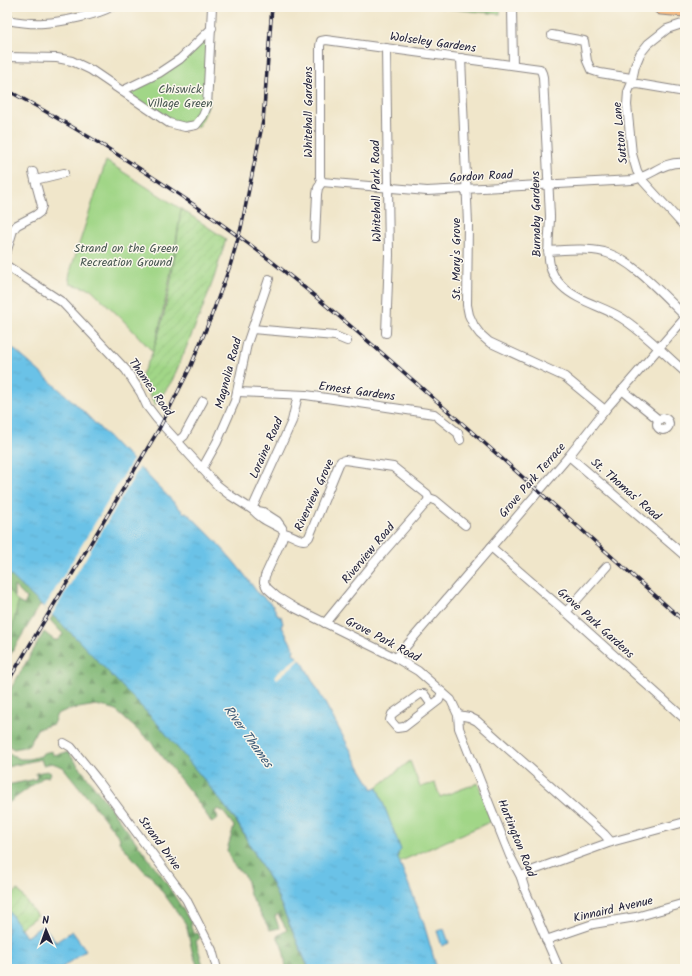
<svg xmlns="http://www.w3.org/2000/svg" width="692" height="976" font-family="Kalam,sans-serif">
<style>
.forest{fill:url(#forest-firs);stroke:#516c58}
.park{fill:#a1d687;stroke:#627c61}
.garden{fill:url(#garden-furrows);stroke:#627c61}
.water{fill:url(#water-ripples);stroke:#467291}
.pier{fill:#f0e6ca}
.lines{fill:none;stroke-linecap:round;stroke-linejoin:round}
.street-casing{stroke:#898482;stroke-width:10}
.highway-casing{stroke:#898482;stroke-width:17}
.street{stroke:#fff;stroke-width:8}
.highway{stroke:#f6be87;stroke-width:15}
.rail-casing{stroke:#22223b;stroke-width:3.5}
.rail{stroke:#fbf7ec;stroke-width:2;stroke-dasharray:6;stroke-linecap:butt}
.labels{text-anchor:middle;stroke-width:3;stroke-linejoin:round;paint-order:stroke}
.street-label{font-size:12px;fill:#22223b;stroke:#fbf7ec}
.park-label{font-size:12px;fill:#485852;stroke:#fbf7ec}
.water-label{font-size:13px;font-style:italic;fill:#3b5a77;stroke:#fbf7ec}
</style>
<defs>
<pattern id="forest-firs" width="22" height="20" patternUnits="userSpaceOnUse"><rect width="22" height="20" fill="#80b774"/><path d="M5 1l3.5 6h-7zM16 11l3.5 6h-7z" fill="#689460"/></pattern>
<pattern id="garden-furrows" width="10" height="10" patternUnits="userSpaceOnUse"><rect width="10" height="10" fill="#a1d687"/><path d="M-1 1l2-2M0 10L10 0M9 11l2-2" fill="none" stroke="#8ab775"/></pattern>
<pattern id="water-ripples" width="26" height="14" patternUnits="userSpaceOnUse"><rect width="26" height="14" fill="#6ac2e7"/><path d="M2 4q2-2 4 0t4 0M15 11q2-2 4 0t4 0" fill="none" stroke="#5ca6c7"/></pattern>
</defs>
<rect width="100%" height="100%" fill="#fbf7ec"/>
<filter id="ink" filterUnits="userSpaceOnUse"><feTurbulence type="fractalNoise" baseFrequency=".025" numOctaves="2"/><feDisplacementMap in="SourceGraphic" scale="8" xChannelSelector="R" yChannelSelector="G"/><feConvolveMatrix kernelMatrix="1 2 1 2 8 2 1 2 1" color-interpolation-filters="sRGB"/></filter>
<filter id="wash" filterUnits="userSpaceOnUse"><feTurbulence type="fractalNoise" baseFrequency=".012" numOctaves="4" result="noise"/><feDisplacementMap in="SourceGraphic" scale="16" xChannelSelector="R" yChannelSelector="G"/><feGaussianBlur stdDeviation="0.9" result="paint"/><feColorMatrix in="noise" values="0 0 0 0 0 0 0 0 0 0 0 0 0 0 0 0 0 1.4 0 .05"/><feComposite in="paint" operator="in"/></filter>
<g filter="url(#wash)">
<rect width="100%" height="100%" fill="#f0e6ca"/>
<g class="forest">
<polygon points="7,564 41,604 7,660 7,643 10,638 18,602 24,605 27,599 14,586 14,598 7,592"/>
<path d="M55,612L131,685L229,809L272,884L309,969H286C285,956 283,947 277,936L287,930L278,914L275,916L279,928L270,930L250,895L246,878L232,863L227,850L234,826L224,813L219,809L215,811L218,818L212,823L198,802L151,742L114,709L96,705L67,710L57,714L53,724L37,729L28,746L14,749L7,745V695L44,632L54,640H58L63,634L50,620Z"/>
<polygon points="52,751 53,755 68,752 161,875 191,922 191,928 195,934 198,933 200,938 196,941 204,969 194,969 197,964 193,955 186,924 150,875 146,873 119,842 120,838 63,767 52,763 43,765 41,759 7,767 7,752 20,759 29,759 41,756 43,753"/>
<polygon points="47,771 51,773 49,777 45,776 7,804 7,785 37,779 36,773"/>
</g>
<g class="park">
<polygon points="431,7 500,7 500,14 434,7"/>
<polygon points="211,33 209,104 198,127 168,124 122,92 158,75"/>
<path d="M106,161L181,209C174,257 166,305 153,352L122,319L91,289L70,284L69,279L71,269Z"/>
<polygon points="7,588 18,602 10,638 7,636"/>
<polygon points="410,761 420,787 435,783 440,797 478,783 492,821 399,862 398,858 398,853 388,818 377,787"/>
</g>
<g class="garden">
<path d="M181,209L226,239L214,278L200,315L172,381L155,405L141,376C145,368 150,359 153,351C169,307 175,255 181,209Z"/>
<polygon points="18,890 37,916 20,928 7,908 7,898"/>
</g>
<g class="water">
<path d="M7,343L77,405L121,450L124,451L184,513L186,512C213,537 238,564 259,595H261L273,606L279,617L281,616L283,624L281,625L294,649L293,653L303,663L362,771L373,789L377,787L401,850L398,853V858L423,921L437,969H309L272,884L237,822L206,782L156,722L73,635L7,572Z"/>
<polygon points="7,908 26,937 43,925 56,942 72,931 86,950 60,969 7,969"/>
<polygon points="444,929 449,943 442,946 437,931"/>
</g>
<g class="pier">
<polygon points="134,458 141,465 52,615 44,608"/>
<polygon points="298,657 300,660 277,679 274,676"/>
</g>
</g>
<g filter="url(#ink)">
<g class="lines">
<defs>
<g id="street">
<polyline points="512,7 513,65"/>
<path d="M7,20C18,22 33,24 44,23C61,22 97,15 111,7"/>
<polyline points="685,23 667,29 648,44 640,54 635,66 631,85 628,92 627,105 632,154 637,171 643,181 685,227"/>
<polyline points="552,35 584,41 587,61 591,70 600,73 631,78"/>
<polyline points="7,57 57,58 72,61 91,70 169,123 185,127 196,125 203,116 207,106 212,7"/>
<polyline points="461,58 468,224 467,305 469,315 474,326 480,334 489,342 565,377 605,410"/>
<polyline points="631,85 638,84 685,92"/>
<polyline points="122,91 159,73 180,59 212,28"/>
<polyline points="33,172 35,180"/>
<path d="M322,182L320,177V46L321,41L326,40L540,69L542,73L543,77C545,123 548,170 550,216C550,232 546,249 550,265C551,272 556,280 562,286C577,301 602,306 620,317C643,331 664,354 685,372"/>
<path d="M322,182L427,191L632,180C653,176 661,161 685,163"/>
<polyline points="315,238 317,194 318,188 322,182"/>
<polyline points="7,250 13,230 17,225 36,215 40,212 42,206 35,180 64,173"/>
<path d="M548,251C567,250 586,248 604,252C632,259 664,296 685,316"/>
<polyline points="7,266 62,302 126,370 141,393 147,406 157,419 217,485 231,496 253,510 263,512 277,521 282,528"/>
<polyline points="252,329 335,336 347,341"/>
<polyline points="386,333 389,255 386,48"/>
<polyline points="622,390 659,420"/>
<polyline points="238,392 306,395 434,414 458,433 460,440"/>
<circle cx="663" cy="424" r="6"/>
<polyline points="178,441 184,436 203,401"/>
<polyline points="569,456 685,556"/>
<polyline points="202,469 217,442 235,401 247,344 269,279"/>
<polyline points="252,509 292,421 298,395"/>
<path d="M253,510C263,521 270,522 282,529"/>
<polyline points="284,533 282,539 265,576 264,582 267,588 277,597 295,608 396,658 418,671 451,700 458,715 459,728 510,856 521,877 525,890 559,969"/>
<path d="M284,533C293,534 303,545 309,537L339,464L341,461L345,460L393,467L427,494L429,498L435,500L465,525"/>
<polyline points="491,547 566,612 685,719"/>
<polyline points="566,612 607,566"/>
<polyline points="325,623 373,564 427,502 429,498"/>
<polyline points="396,658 569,456 605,410 685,318"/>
<polyline points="432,705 424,694 420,694 392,714 390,720 397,728 404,727 439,700 442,692"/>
<polyline points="458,715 469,717 477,721 604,834 611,842"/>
<polyline points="64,743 71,747 96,778 186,899 212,950 217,969"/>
<polyline points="521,877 531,871 611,842 685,822"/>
<polyline points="546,940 593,924 636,917 685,903"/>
</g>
<polyline id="highway" points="661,7 685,9"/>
</defs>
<use href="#street" class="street-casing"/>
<use href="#highway" class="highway-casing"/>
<use href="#street" class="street"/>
<use href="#highway" class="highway"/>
<defs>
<g id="rail">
<path d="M7,90C90,135 173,188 249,244C318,296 383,354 448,411C528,481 606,552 685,622"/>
<polyline points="7,683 159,429 190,368 211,317 230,266 241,228 263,121 272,7"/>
</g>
</defs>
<use href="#rail" class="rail-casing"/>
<use href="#rail" class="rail"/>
</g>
</g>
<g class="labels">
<g class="street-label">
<text transform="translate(433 42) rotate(8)" y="4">Wolseley Gardens</text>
<text transform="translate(308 112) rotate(-90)" y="4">Whitehall Gardens</text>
<text transform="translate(620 133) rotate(-96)" y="4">Sutton Lane</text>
<text transform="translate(481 176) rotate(-3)" y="4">Gordon Road</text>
<text transform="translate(376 191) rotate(-91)" y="4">Whitehall Park Road</text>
<text transform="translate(536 214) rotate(-91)" y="4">Burnaby Gardens</text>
<text transform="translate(456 259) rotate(-90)" y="4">St. Mary's Grove</text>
<text transform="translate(228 373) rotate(-75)" y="4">Magnolia Road</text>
<text transform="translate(151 387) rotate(55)" y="4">Thames Road</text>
<text transform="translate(357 391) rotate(8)" y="4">Ernest Gardens</text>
<text transform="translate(266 448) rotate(-66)" y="4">Loraine Road</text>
<text transform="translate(532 480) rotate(-49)" y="4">Grove Park Terrace</text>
<text transform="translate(626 489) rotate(41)" y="4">St. Thomas' Road</text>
<text transform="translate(314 495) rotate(-65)" y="4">Riverview Grove</text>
<text transform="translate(368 553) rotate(-50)" y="4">Riverview Road</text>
<text transform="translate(596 623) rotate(42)" y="4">Grove Park Gardens</text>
<text transform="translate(383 639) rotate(28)" y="4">Grove Park Road</text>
<text transform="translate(517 838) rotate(68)" y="4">Hartington Road</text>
<text transform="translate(160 843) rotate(54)" y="4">Strand Drive</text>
<text transform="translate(613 909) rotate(-13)" y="4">Kinnaird Avenue</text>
</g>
<g class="park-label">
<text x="180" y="93">Chiswick<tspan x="180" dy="14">Village Green</tspan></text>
<text x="126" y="252">Strand on the Green<tspan x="126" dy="14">Recreation Ground</tspan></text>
</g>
<g class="water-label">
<text transform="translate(249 736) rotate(54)" y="5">River Thames</text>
</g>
</g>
<rect width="692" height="976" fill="none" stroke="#fbf7ec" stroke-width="24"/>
<g transform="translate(46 930) rotate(358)" stroke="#fbf7ec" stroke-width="3" paint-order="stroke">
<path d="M0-3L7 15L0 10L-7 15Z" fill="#22223b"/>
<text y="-6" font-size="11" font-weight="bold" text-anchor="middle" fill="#22223b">N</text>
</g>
</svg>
